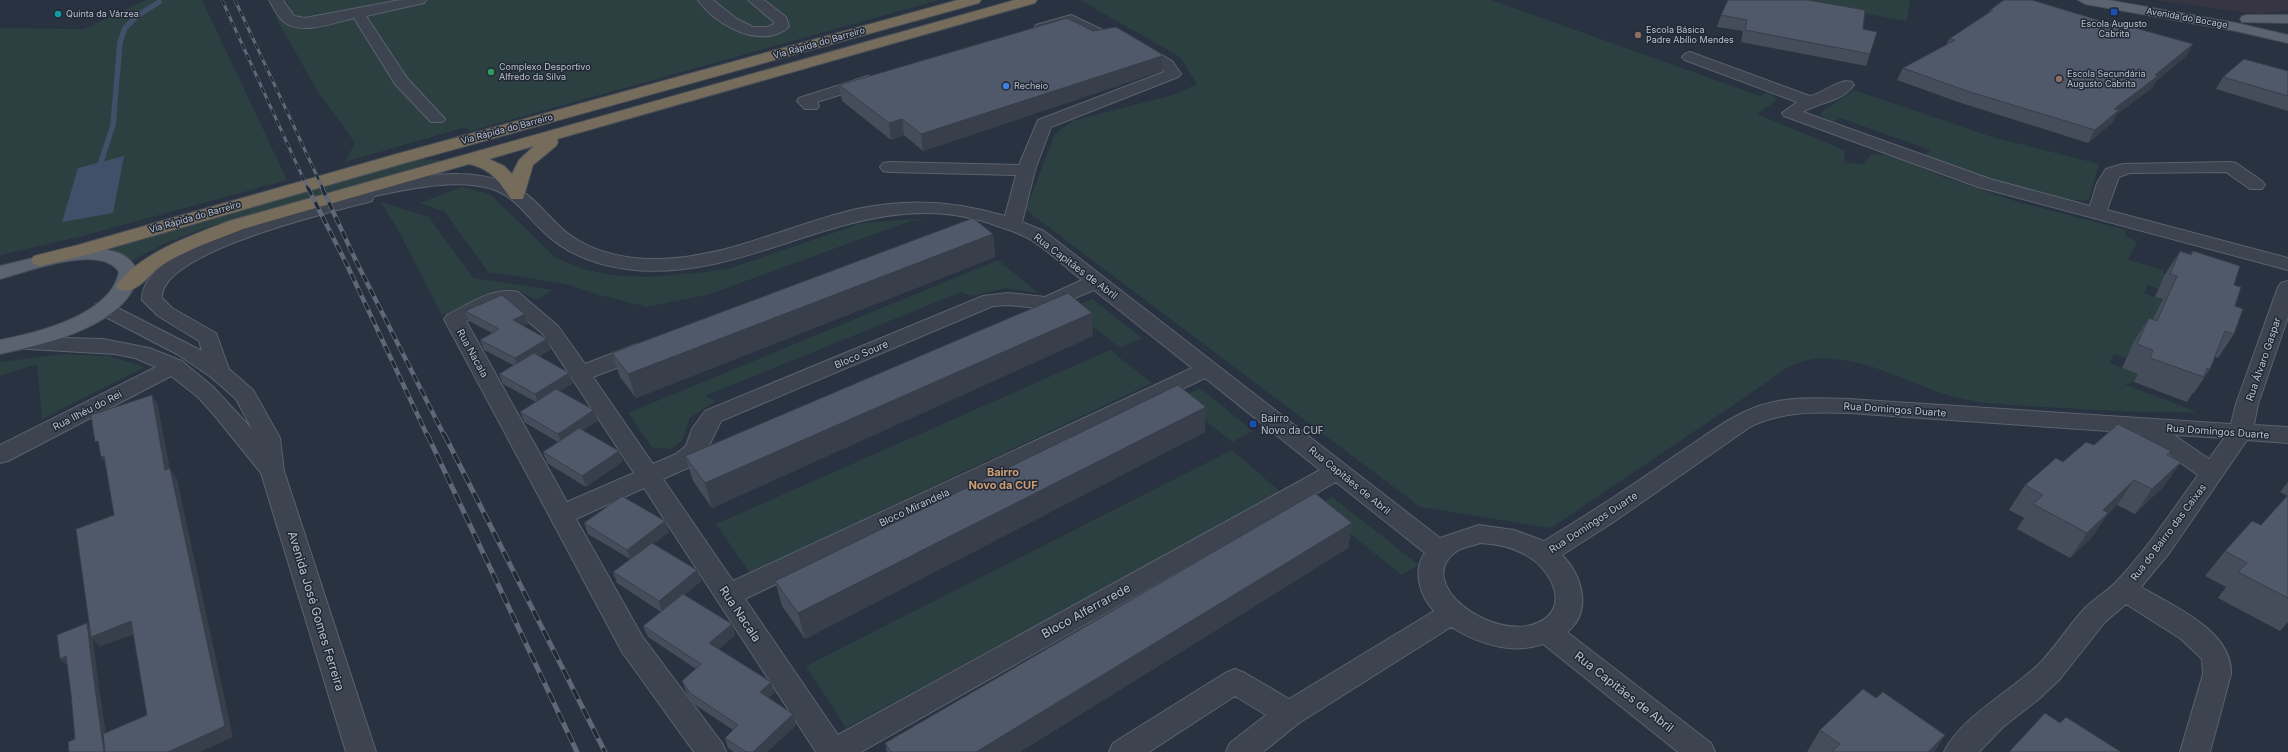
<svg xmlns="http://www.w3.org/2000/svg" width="2288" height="752" font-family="Inter,sans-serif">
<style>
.medical{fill:#373542}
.green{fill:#2c4042}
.water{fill:#414f68}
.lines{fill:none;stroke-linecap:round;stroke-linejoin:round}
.stream{stroke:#414f68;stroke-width:5.5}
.minor-casing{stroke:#5b626d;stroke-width:2}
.major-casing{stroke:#474d59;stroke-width:2}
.highway-casing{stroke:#484f5a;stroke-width:2}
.minor{fill:#3d4450;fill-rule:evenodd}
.major{fill:#5c6370;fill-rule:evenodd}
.highway{fill:#756c5b;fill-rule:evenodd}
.rail-far2-casing{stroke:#606877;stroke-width:3}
.rail-far1-casing{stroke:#606877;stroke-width:4.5}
.rail-casing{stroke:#606877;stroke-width:5}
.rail-far2{stroke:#222936;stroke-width:2;stroke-dasharray:6;stroke-linecap:butt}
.rail-far1{stroke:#222936;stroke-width:3;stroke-dasharray:8;stroke-linecap:butt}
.rail{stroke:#222936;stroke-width:3.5;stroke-dasharray:11;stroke-linecap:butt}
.wall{fill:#454d5a}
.shaded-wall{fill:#383e4a}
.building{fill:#505969;stroke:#383e4a}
.transit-dot{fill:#1a4fb4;stroke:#222936;stroke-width:1.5}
.culture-dot{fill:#0f9aa8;stroke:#222936;stroke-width:1.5}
.education-dot{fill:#8d6e63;stroke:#222936;stroke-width:1.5}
.leisure-dot{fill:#2e9e5b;stroke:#222936;stroke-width:1.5}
.shop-dot{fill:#3f7fe0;stroke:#222936;stroke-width:1.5}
.labels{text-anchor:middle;stroke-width:3;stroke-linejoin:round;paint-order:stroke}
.far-poi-label{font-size:9px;fill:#bac0ca;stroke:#222936;text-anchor:start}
.far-street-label{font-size:9px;fill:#bac0ca;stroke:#222936}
.street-label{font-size:10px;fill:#bac0ca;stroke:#222936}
.poi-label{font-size:10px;fill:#bac0ca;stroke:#222936;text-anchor:start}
.neighbourhood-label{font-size:11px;font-weight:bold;fill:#cd9d73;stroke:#222936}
.near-street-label{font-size:12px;fill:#bac0ca;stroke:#222936}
</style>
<rect width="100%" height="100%" fill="#293240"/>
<polygon class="medical" points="2155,0 2288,0 2288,10 2263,14 2240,12"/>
<g class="green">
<polygon points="146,0 202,0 287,180 79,237 0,255 0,28 84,29"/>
<polygon points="286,0 939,0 470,131 466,127 345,162 355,143 317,90 275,16 292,12"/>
<path d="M1080,0H1491L1760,96L1768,92L1775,97L1776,101L1757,114L1844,150L1845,163L1863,164L1872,154L1893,156L1943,177L2021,203L2126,230L2125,235L2137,242L2128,260L2164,270L2163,273L2165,274L2159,289L2148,285L2144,293L2170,302L2134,342L2126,358L2114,354L2109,363L2138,374L2134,382L2124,384L2197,412C2146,413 2097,410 2046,407C2017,405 1987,405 1959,398C1916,388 1880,363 1835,359C1813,357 1790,362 1773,378L1551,528L1420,507L1026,210L1054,135L1072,121L1173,95L1197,84L1180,57Z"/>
<polygon points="1790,0 1910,0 1907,21"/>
<path d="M1854,90L1992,137L2099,164L2089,199C2064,208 1953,166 1924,155L1931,150L1840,118L1832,123L1822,116L1821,112Z"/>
<polygon points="419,159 443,160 208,227 168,242 129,262 102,252 290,193"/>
<polygon points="462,187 490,194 556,258 586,270 610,275 648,277 706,272 731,268 862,223 929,218 910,221 710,294 647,307 596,294 566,284 488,272 445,212 420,203"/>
<polygon points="381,202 429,217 473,278 553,290 537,300 514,289 504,289 442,315 397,228"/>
<polygon points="998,260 1038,293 1006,288 973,296 961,292 705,396 715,401 690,418 682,441 671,449 653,448 628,413"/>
<polygon points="1092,299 1142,338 1120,348 1070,308"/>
<polygon points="1110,350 1152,383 750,573 716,524"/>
<polygon points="63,354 109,356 145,367 42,419 37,364 0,376 0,362"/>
<polygon points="1200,388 1253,431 1232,442 1180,399"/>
<polygon points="1232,450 1282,493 846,728 806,666"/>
<polygon points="1332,497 1419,565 1402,575 1315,506"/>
</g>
<polygon class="water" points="124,156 113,213 62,222 78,168"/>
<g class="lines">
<polyline class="stream" points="101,162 113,125 120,42 125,28 137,16 159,2"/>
<defs>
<g id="minor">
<path d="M269,0H283L294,16L305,18L400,0H426L424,3L366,16L407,78L445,119L443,122H431L395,84L354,18C334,23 300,36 283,21C277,16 273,7 269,0Z"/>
<path d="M698,0H713L737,19L753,27H767L774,24V22L748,0H764L786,17L789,26C787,30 783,31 779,33C752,45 713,22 698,0Z"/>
<path d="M1071,15L1109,33L1118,31L1123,32L1172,61L1181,74L1178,77L1051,127L1035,170L1022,222L1044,231L1440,538L1479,525L1514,530L1544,541C1589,514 1633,485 1676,455C1703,438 1729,416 1759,406C1788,396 1819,398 1849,399L2231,424L2236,404L2278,287L2281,283L2288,281V317L2258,404L2254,425L2288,427V443L2247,440L2170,552L2141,587C2173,606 2233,631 2231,674L2210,752H2180L2203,674L2202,659L2181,639L2126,604L2105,622L2060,679L2040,698L2003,727L1979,752H1944C1960,718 2011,691 2039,664C2056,647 2068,626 2085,608C2094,599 2106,592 2115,583C2146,551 2172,511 2198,475L2138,433L1849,413C1814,412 1782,411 1750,427L1612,523L1562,555C1582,574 1593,612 1567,632L1711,743L1715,752H1678L1543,644C1511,655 1479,644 1451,627L1299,723L1263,752H1226L1230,743L1266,715L1235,696L1149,752H1109L1113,743L1225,673L1235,669L1245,673L1289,699L1434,611C1420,596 1412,570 1425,553L1336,482L861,752H816L644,488L576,519L642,636L722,743L726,752H694L622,652L444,319L447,315C468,305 494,286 518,292L558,326L585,364L634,345L642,343L650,345L653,350L650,355L593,377L653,464L676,454L686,446L692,429L705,411L983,296L1008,293L1045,297L1082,280C1065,267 1049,251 1031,240C1019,232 1002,228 989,223C858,181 754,286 626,269C597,265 569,255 547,235C528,219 517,197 492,189C455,178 411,189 374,196L372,201C335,211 159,252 162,298L172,308L216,333L229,369L253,390L280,438L284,471L376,752H346L261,473L215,416L198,397L171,376L8,461L0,463V445L156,367L135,358L115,354L13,348L10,343L13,338L21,337L103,339L149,348L182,361L213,387L252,429L236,399L211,377L177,354L96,312L93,308L96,304L103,302L110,304L202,351L199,341L158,316L142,300C140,245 299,210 342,198L340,195L343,191L349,190C398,181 458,163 507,183C529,192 541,208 557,224C581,248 615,258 649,259C722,261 787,225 857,209C907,198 956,201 1005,216L1016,175L889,172L883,171L880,167L883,163L889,162L1019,165L1038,120L1164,72L1161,67L1116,40L1107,42L1102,41L1070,24L1041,32L1034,28L1036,25ZM1094,290L1192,368L733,581L663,479L692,466L704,456L721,421L993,306L1008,305L1048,309ZM506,303L543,334L634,473L567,502L466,321ZM1205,378L1320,470L838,735L745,599ZM2174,435L2224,438L2209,459ZM1480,543C1498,544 1514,547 1529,557C1552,571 1571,609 1537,623C1493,642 1411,583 1457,551C1463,547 1473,546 1480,543Z"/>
<path d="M1690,52L1810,96C1825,93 1838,78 1852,82L1854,85C1842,102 1819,102 1803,112L1990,179L2090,206L2097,183L2106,169L2123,164L2230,162L2236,163L2262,181L2265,185L2262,189H2250L2226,172L2130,173L2119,177L2107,210L2288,258V270L1978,187L1784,116L1782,113L1797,102L1685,60L1682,57L1685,54Z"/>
<polygon points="868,76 874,78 876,81 874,84 817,102 819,106 817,109 805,109 797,101 799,98"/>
</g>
<g id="major">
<polygon points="2078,0 2108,0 2236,23 2288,35 2288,43 2236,31 2085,4"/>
<polygon points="2247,15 2288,15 2288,23 2242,22 2240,19 2242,16"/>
<path d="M97,248C119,252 127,253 139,272C130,326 45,344 0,354V340C37,333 111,315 119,272C100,243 27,272 0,279V266L62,251Z"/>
</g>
<g id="highway">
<polygon points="958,0 981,0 979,3 405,163 90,254 41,266 34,264 31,260 34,256 78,245 393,155"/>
<path d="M1015,0H1037L1035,3L557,139L558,142L556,146L533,165L523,199H511C499,181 491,169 469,164L243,229C218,239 183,251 161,266C148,275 137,295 119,290L116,286C139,253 193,235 229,221ZM534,146L519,160L512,174L504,166L489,159Z"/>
</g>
</defs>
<use href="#minor" class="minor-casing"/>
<use href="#major" class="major-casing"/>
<use href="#highway" class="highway-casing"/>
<use href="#minor" class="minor"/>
<use href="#major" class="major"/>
<use href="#highway" class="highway"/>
<defs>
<g id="rail-far2">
<polyline points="222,0 308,189"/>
<polyline points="235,0 323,189"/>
</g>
<g id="rail-far1">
<polyline points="308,188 347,265 427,435"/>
<polyline points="322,188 357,263 444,435"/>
</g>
<g id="rail">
<polyline points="427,434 577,752"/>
<polyline points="444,434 605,752"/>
</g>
</defs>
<use href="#rail-far2" class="rail-far2-casing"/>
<use href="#rail-far1" class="rail-far1-casing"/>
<use href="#rail" class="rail-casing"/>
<use href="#rail-far2" class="rail-far2"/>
<use href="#rail-far1" class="rail-far1"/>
<use href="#rail" class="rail"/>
</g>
<g class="wall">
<polygon points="1990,10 2118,26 2193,44 2186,56 2155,82 2152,88 2117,114 2112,123 2088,143 1961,103 1897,80 1903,68 1946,45 1949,39 1988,13"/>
<polygon points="1721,15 1863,29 1870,54 1866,66 1741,42 1743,31 1717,27"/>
<polygon points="1162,71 923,151 904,135 891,140 842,101 839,85"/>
<polygon points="2288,71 2288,111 2216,89 2223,77"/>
<polygon points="993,234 995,257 636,398 620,377 612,353"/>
<polygon points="2180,251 2190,254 2193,251 2234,285 2235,306 2234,334 2218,358 2215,357 2210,369 2194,393 2193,393 2187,402 2134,382 2138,374 2122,368 2134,341 2149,318 2153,319 2163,299 2155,297 2165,274"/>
<polygon points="465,311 528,324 524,326 551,349 540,356 573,383 560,391 598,421 583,430 623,461 586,487 547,463 543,452 558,442 524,422 520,412 536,402 503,384 499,374 513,365 484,350 480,340 492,333 469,321"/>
<polygon points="1093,336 712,508 693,481 685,456"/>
<polygon points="1205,432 805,639 782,606 775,581"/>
<polygon points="2094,445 2168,456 2181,462 2163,487 2135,514 2117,505 2108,514 2091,538 2070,558 2017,529 2024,518 2009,510 2025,485 2063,462"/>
<polygon points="2288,482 2288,622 2280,631 2218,598 2226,587 2205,576 2225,551 2261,525 2287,496 2280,492"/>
<polygon points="665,521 669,532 653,544 697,570 701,581 684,595 732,624 735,635 719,649 771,682 774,693 768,698 793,714 796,725 767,752 734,752 728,748 725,738 733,730 694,704 686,692 682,681 696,669 648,637 643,626 661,612 617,583 613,572 630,559 588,534 584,523"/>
<polygon points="1352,523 1348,548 1020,752 887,752 885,743"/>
<polygon points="1876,698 1945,735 1934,752 1807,752 1820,730"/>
</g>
<g class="shaded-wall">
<polygon points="2193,44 2186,56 2155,82 2152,88 2117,114 2112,123 2088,143 2095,130 2114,109"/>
<polygon points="1162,56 1162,71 923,151 921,134"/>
<polygon points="902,119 904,135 891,140 889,123"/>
<polygon points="993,234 995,257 636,398 628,374"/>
<polygon points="1092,313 1093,336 712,508 705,483"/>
<polygon points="525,314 528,324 517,330 513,320"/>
<polygon points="547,339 551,349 519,369 515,358"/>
<polygon points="569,373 573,383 539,404 535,394"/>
<polygon points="152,395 158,405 170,469 177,479 233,737 200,752 168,752 165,470"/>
<polygon points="1206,407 1205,432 805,639 798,613"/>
<polygon points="594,410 598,421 562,444 558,434"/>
<polygon points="619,451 623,461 586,487 582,476"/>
<polygon points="104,456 108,468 101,457"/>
<polygon points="2181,462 2163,487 2135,514 2152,489"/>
<polygon points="2134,480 2117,505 2108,514 2091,538 2070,558 2103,510"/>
<polygon points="665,521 669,532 631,561 627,550"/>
<polygon points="1352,523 1348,548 1020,752 976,752"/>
<polygon points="697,570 701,581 662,612 659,601"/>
<polygon points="131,621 140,632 99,647 93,639 100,694 109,752 104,752 95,688 87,623 92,629"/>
<polygon points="732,624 735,635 713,654 709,643"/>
<polygon points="66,656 71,662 65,664 60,659"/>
<polygon points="771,682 774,693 763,703 760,692"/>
<polygon points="793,714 796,725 767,752 753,752"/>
<polygon points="1945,735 1934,752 1928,752"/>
</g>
<g class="building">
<polygon points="1728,0 1808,0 1865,10 1863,29 1877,32 1870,54 1745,30 1747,20 1721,15"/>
<polygon points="2004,0 2032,0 2118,26 2121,24 2193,44 2155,75 2158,76 2114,109 2119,110 2095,130 1967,91 1903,68 1955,40 1949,39 1993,10 1990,10"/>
<polygon points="1067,18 1093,31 1116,27 1160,53 1162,56 921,134 902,119 889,123 839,85"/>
<polygon points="2244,59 2288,71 2288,96 2223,77"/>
<polygon points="973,218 993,234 628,374 612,353"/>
<polygon points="2180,251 2191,255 2193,251 2240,266 2234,285 2241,287 2235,306 2243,309 2234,334 2225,331 2210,369 2207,368 2204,377 2150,358 2153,350 2137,344 2149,318 2157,321 2177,276 2170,274"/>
<polygon points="1068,293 1092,313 705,483 685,456"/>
<polygon points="502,295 525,314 513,320 547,339 515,358 480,340 499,329 465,311"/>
<polygon points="534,353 569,373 535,394 499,374"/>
<polygon points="1178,385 1206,407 798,613 775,581"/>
<polygon points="556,389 594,410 558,434 520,412"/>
<polygon points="152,395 165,470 170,468 225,726 168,752 105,752 103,734 147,715 131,621 91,637 76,529 114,515 104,456 101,457 98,441 95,442 91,415"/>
<polygon points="2118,424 2171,451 2167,455 2181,462 2152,489 2134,480 2103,510 2108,513 2087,533 2033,504 2043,495 2025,485 2056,458 2063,462 2086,442 2094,445"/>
<polygon points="579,428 619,451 582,476 543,452"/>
<polygon points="1315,493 1352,523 976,752 891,752 885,743"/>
<polygon points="2288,495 2288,598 2238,572 2247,563 2225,551 2252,521 2261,525"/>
<polygon points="622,496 665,521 627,550 584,523"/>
<polygon points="652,543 697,570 659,601 613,572"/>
<polygon points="683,594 732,624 709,643 771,682 760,692 793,714 753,752 746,752 725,738 738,725 690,693 682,681 701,664 643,626"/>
<polygon points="87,623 95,688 104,752 69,752 68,742 75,739 71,694 66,656 60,659 57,635"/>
<polygon points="1863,689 1876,698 1883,692 1945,735 1928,752 1832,752 1840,744 1820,730"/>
<polygon points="2045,713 2060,723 2066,717 2121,752 2009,752"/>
</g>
<g class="transit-dot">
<rect x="2110" y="8" width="8" height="8" rx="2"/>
<rect x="1249" y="420" width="8" height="8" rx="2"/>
</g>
<circle class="culture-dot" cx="58" cy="14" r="4"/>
<g class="education-dot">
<circle cx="1638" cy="35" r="4"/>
<circle cx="2059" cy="79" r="4"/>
</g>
<circle class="leisure-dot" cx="491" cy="72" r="4"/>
<circle class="shop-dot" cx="1006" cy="86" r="4"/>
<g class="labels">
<g class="far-poi-label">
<text x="66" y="17">Quinta da Várzea</text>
<text x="2114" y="27" text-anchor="middle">Escola Augusto<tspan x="2114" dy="10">Cabrita</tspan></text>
<text x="1646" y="33">Escola Básica<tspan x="1646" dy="10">Padre Abílio Mendes</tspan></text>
<text x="499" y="70">Complexo Desportivo<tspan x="499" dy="10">Alfredo da Silva</tspan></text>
<text x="2067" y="77">Escola Secundária<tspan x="2067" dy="10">Augusto Cabrita</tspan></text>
<text x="1014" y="89">Recheio</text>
</g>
<g class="far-street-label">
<text transform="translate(2187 18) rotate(10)" y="3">Avenida do Bocage</text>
<text transform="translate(819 43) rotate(-16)" y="3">Via Rápida do Barreiro</text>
<text transform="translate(507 129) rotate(-15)" y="3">Via Rápida do Barreiro</text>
<text transform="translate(195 217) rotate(-16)" y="3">Via Rápida do Barreiro</text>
</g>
<g class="street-label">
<text transform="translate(1076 266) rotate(37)" y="4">Rua Capitães de Abril</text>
<text transform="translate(473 353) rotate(61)" y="4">Rua Nacala</text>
<text transform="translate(861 354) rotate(-23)" y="4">Bloco Soure</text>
<text transform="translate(2263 359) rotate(-71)" y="4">Rua Álvaro Gaspar</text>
<text transform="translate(1895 409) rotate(4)" y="4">Rua Domingos Duarte</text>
<text transform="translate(87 410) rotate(-27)" y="4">Rua Ilhéu do Rei</text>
<text transform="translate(2218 431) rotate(4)" y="4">Rua Domingos Duarte</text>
<text transform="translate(1350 480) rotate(39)" y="4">Rua Capitães de Abril</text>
<text transform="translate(914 507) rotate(-25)" y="4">Bloco Mirandela</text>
<text transform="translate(1593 522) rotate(-33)" y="4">Rua Domingos Duarte</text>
<text transform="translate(2168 532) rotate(-53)" y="4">Rua do Bairro das Caixas</text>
</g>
<g class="poi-label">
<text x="1261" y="422">Bairro<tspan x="1261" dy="12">Novo da CUF</tspan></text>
</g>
<g class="neighbourhood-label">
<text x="1003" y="476">Bairro<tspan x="1003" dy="13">Novo da CUF</tspan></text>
</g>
<g class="near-street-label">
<text transform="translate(316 611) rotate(73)" y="4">Avenida José Gomes Ferreira</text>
<text transform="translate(1086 611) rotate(-29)" y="4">Bloco Alferrarede</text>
<text transform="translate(740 614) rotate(56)" y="4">Rua Nacala</text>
<text transform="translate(1624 692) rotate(38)" y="4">Rua Capitães de Abril</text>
</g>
</g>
</svg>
